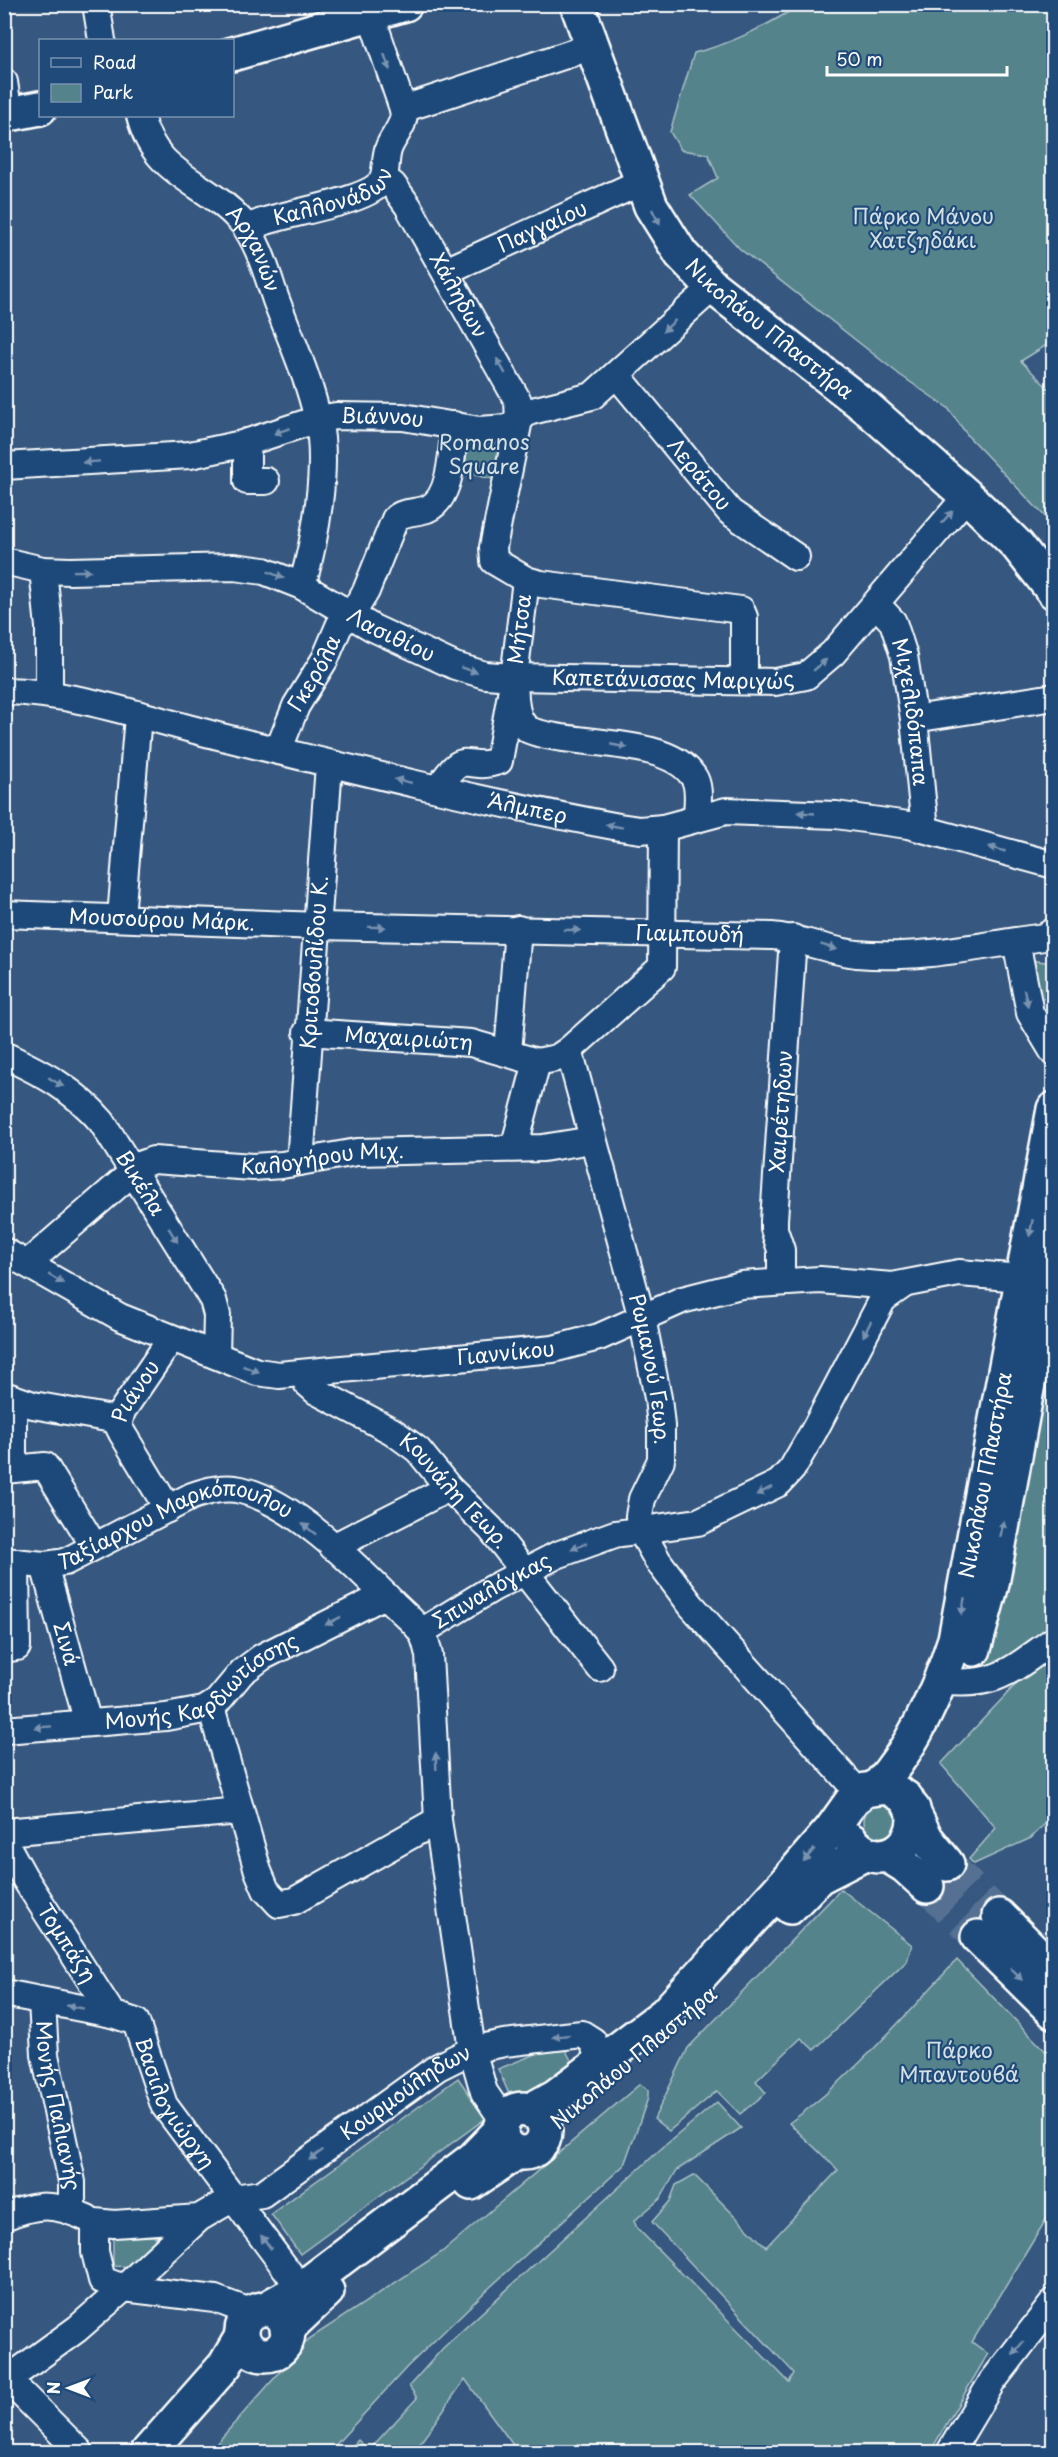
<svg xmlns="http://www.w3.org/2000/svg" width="1058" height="2457" font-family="'Playpen Sans',sans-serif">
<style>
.green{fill:#55838c;stroke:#aac1c6;stroke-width:1.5}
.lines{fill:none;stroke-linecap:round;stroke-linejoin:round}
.secondary-tunnel{stroke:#547092;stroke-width:33;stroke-dasharray:33 16;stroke-linecap:butt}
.street-casing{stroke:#fff;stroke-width:30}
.secondary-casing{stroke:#fff;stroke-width:38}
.street{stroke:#1f4a7a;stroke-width:26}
.secondary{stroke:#1f4a7a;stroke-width:33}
.oneway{fill:#7992af}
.labels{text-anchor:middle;stroke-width:4.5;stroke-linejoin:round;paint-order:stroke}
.street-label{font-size:21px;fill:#fff;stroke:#1f4a7a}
.park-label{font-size:21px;fill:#d4e0e2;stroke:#1f4a7a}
</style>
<rect width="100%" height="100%" fill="#36577f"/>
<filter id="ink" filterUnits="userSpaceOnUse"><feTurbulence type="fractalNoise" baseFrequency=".0167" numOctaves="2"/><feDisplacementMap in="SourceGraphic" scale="12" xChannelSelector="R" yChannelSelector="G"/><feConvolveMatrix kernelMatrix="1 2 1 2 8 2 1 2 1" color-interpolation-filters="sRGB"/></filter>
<g filter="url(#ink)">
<g class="green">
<path d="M800,5H1053V341L1021,361L1053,393V525L968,436L948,408L900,375L740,249L690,195L718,178L708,154L681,150L670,132L694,53C734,43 766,26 800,5Z"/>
<polygon points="513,429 503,481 454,471 458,430"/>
<polygon points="1030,960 1053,963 1053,1000 1038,998"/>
<polygon points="1053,1324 1053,1629 986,1671 985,1659"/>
<polygon points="1053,1656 1053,1816 1031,1838 974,1864 969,1859 996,1828 941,1764 1017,1683"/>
<circle cx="880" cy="1821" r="16"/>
<polygon points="841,1889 912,1945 907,1961 814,2050 801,2038 756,2081 766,2093 740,2114 717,2091 669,2131 654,2119 688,2048"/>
<path d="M957,1960L1053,2059V2208L972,2342L988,2354L930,2452H518L465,2379L414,2452H347L358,2440L369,2450L417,2398L409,2386L443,2348L663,2147L717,2102L741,2128L677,2170L661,2198L634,2221L637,2228L789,2382L794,2373L652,2222L670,2201L676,2185L694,2175L766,2247L838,2170L789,2123C852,2078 904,2016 957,1960Z"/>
<path d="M564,2047L572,2062C556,2077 533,2100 509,2094L498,2069L541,2052Z"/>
<polygon points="458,2078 486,2118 300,2254 271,2214"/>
<polygon points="640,2084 648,2090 648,2098 624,2165 487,2290 407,2367 329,2452 209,2452 309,2339 442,2252"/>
<polygon points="163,2236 135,2267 113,2266 113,2237"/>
</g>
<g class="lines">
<g class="secondary-tunnel">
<polyline points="947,1864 999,1916"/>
<polyline points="927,1886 978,1937"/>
</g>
<defs>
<g id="street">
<polyline points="96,4 102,40"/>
<polyline points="371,15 403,109"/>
<polyline points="4,82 9,115"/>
<path id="s1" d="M140,116C155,176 204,180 241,221C259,242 267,274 276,300C291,339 309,379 318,420C329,466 315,541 302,586"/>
<path id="s2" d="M384,178L393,185L408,206L518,401L519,420L493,547L494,561L526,580L541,584L741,610L744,617V681"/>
<path id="s3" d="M247,228C276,213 365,204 381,182C388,172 384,158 389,147C394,135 407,123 403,109L593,46"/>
<path id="s4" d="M446,271L641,182"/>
<path id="s5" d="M617,375L730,512L796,557"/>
<polyline points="247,442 247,481 266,481"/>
<path id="s6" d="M4,466L190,455L242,444L318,419L336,416L403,417L479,430L508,428L528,412L592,396L713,287"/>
<path id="s7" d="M4,561L43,570L70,571L234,567L264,571L302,586L373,628L455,666L485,675L514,677C515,694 513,720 529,730C570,747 666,736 693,776C701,787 697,805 697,817"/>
<polyline points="43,570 49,627 49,694"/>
<path id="s8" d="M876,604L893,622L904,656L914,719L925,829"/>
<path id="s9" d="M514,677L775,682L806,676L833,653L967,496"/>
<path id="s10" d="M4,691C76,692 149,719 218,736C351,769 484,802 619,827L640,830L663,828L726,811L836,815L908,825L1054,865"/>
<polyline points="914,719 1054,697"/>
<path id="s11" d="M278,751L296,706L325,659L339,626L355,609L366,591L395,519C403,511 416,513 427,509C452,499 453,448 454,425"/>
<path id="s12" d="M438,789C467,744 463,773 499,761L514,677L526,580"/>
<path id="s13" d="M4,914L319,926L772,936C801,938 828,951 857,954C918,960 983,945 1044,937L1054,931"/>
<polyline points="121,917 138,716"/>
<polyline points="1016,941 1030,1013 1054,1053"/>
<path id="s14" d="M307,1032L471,1043L537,1062"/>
<path id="s15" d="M569,1050L642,1318L658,1398L661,1426V1460L642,1499L639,1516L640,1529L658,1561L691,1605L859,1793"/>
<polyline points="508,1052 518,929"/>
<path id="s16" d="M4,1055C42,1073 75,1090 102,1122L213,1300L217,1315L216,1355"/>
<polyline points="514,1148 537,1062 557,1058 569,1050 662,967 663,828"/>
<path id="s17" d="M300,1162L329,765"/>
<path id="s18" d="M4,1251L120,1317L257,1372L279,1375L553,1349L599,1337L682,1300L741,1285L820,1280L892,1286L959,1273L1022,1278"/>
<path id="s19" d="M28,1263L142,1164L153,1160L253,1167L282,1165L357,1152L543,1148L592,1140"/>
<path id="s20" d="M781,1282V1250L774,1229V1220L793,938"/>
<path id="s21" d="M305,1374L307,1383L316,1391L392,1431L418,1450L449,1488L491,1529L600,1668"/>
<polyline points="4,1395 33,1405 118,1420"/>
<polyline points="13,1400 13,1468"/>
<polyline points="4,1470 45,1466 94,1546"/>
<path id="s22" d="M168,1509L122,1433L118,1425L122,1411L171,1339"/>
<polyline points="333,1547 449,1488"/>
<path id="s23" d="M4,1561L44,1565L65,1562L192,1496C207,1491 224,1486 241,1490C295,1503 355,1565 394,1604C403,1613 415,1622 422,1633C426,1640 427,1648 429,1655L438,1820L472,2050L484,2092L504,2121"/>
<path id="s24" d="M44,1565L88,1723"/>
<path id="s25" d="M421,1632L493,1588L557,1555L615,1534L698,1522L779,1483L792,1469L815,1429L883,1299L903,1285"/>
<polyline points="4,1649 17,1647 16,1562"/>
<path d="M941,1681C996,1688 1011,1670 1054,1640"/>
<polyline points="211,1707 258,1871 266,1890 279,1904 294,1901 438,1820"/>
<path id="s26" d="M4,1730L166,1717L204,1710L217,1702L242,1672L262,1657L385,1595"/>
<polyline points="4,1832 240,1811"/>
<path id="s27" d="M4,1841L24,1877L112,2014"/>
<path id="s28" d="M4,1993L112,2014L136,2022L164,2105L301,2289"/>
<path id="s29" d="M42,2001L45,2055L72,2182V2212"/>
<path d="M4,2217C39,2203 54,2203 87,2218"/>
<path id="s30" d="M199,2218L114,2224L95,2222V2252L102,2280L124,2288L199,2218L233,2198L262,2194L438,2067L472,2050L504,2043L582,2034L593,2041L600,2063"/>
<polyline points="8,2380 80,2452"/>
<polyline points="4,2382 77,2329 124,2288 215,2299 253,2313"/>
<polyline points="950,2452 992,2382 1054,2302"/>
</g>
<g id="secondary">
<path id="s31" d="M577,4L651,206L681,254L713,287L866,407L967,496L1017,545L1054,592"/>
<polyline points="232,54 405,4"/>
<polyline points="4,115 40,108"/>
<polyline points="974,1649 992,1584 1054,1239"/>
<path id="s32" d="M878,1786C915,1745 938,1692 955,1639L1054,1109"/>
<path d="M851,1840C876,1874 921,1849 913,1809"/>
<polyline points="887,1855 905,1866 927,1886"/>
<polyline points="790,1907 819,1877 866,1853"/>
<polyline points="999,1916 1054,1971"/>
<polyline points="978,1937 1054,2012"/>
<circle cx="523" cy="2131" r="22"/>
<polyline points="529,2111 556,2096 665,2014 786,1882 831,1830 853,1799 865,1790 888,1787 906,1798 926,1838 947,1864"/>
<polyline points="471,2183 517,2152"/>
<polyline points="265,2309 301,2289 473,2159 501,2130"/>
<circle cx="265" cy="2332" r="23"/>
<polyline points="287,2329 327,2291"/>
<polyline points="148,2452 225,2365 242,2336"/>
</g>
</defs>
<use href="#street" class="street-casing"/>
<use href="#secondary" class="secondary-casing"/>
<use href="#street" class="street"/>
<use href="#secondary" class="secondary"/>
</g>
<defs><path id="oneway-solid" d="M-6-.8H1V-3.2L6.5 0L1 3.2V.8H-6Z" transform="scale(1.5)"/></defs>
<g class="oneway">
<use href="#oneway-solid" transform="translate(387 62) rotate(71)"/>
<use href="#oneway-solid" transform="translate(656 217) rotate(63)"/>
<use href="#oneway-solid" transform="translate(669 326) rotate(137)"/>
<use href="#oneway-solid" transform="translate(501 366) rotate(-120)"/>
<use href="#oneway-solid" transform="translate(282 431) rotate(161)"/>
<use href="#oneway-solid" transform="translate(91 462) rotate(176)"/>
<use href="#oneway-solid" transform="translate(947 517) rotate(-48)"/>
<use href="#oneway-solid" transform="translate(82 571) rotate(-1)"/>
<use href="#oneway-solid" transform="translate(276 575) rotate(22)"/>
<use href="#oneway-solid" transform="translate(820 665) rotate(-41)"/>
<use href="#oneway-solid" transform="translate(469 670) rotate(17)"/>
<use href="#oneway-solid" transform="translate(619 746) rotate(11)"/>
<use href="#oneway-solid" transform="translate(403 781) rotate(-168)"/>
<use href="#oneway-solid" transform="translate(806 813) rotate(-177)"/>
<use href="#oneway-solid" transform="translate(614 826) rotate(-170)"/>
<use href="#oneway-solid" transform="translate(997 849) rotate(-164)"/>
<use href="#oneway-solid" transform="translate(377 927) rotate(1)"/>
<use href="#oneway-solid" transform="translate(572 930) rotate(1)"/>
<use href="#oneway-solid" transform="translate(829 947) rotate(17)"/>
<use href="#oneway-solid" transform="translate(1026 998) rotate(77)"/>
<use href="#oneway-solid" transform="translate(56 1082) rotate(31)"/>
<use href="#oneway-solid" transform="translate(1031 1228) rotate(101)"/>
<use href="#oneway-solid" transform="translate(173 1235) rotate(58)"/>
<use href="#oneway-solid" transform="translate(56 1279) rotate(31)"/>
<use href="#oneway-solid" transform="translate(867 1329) rotate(117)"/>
<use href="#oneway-solid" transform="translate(251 1369) rotate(20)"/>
<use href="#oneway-solid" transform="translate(764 1491) rotate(153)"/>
<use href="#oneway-solid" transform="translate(309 1529) rotate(-142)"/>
<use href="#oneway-solid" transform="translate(1002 1529) rotate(-79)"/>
<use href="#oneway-solid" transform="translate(579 1546) rotate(158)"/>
<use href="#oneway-solid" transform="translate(963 1606) rotate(101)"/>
<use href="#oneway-solid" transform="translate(333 1621) rotate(153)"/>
<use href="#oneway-solid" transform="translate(43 1727) rotate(176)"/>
<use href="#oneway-solid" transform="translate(436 1761) rotate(-92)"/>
<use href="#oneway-solid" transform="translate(809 1855) rotate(131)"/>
<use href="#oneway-solid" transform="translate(1016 1974) rotate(45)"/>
<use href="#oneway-solid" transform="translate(75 2007) rotate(-170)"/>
<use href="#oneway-solid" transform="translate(561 2036) rotate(173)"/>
<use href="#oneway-solid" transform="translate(316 2155) rotate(144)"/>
<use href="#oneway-solid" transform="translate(266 2242) rotate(-127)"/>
<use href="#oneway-solid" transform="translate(1018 2348) rotate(128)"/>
</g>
</g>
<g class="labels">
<g class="street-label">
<text dy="7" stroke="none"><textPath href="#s3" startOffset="93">Καλλονάδων</textPath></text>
<text dy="7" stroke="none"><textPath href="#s4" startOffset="106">Παγγαίου</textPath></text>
<text dy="7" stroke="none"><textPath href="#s1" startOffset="180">Αρχανών</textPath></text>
<text dy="7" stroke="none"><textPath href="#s2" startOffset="140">Χάληδων</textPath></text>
<text dy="7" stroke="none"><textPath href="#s31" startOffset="388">Νικολάου Πλαστήρα</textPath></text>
<text dy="7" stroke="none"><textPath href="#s6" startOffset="384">Βιάννου</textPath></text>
<text dy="7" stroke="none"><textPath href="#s5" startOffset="129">Λεράτου</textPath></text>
<text dy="7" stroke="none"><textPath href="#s12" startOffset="207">Μήτσα</textPath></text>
<text dy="7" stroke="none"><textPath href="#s7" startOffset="404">Λασιθίου</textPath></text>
<text dy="7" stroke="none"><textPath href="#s11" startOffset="86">Γκερόλα</textPath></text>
<text dy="7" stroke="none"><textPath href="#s9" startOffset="159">Καπετάνισσας Μαριγώς</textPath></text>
<text dy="7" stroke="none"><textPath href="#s8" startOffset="117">Μιχελιδόπαπα</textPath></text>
<text dy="7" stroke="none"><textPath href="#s10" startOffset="537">Άλμπερ</textPath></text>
<text dy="7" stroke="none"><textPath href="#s13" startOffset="158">Μουσούρου Μάρκ.</textPath></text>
<text dy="7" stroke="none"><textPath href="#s13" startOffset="686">Γιαμπουδή</textPath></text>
<text dy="7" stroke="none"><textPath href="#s17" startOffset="200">Κριτοβουλίδου Κ.</textPath></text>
<text dy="7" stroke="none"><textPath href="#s14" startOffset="102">Μαχαιριώτη</textPath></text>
<text dy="7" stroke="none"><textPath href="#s20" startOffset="172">Χαιρέτηδων</textPath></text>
<text dy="7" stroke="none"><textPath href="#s19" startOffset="333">Καλογήρου Μιχ.</textPath></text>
<text dy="7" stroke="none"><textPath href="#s16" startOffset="192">Βικέλα</textPath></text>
<text dy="7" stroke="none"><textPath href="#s18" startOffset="531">Γιαννίκου</textPath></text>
<text dy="7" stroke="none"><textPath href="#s15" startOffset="330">Ρωμανού Γεωρ.</textPath></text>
<text dy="7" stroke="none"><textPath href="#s22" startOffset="136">Ριάνου</textPath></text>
<text dy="7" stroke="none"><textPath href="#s32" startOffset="334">Νικολάου Πλαστήρα</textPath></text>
<text dy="7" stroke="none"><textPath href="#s21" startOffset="194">Κουνάλη Γεωρ.</textPath></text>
<text dy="7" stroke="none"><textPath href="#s23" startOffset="182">Ταξίαρχου Μαρκόπουλου</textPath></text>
<text dy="7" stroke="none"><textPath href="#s25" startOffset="82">Σπιναλόγκας</textPath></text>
<text dy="7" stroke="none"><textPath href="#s24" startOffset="82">Σινά</textPath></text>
<text dy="7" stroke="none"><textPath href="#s26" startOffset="210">Μονής Καρδιωτίσσης</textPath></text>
<text dy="7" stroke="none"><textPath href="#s27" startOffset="120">Τομπάζη</textPath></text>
<text transform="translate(634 2058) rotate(-40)" y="7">Νικολάου Πλαστήρα</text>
<text dy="7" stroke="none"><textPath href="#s30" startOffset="534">Κουρμούληδων</textPath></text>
<text dy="7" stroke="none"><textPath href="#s28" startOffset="226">Βασιλογιώργη</textPath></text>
<text dy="7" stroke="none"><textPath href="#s29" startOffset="106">Μονής Παλιανής</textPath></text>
</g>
<g class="park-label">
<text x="923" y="224">Πάρκο Μάνου<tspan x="923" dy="24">Χατζηδάκι</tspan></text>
<text x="484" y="450">Romanos<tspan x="484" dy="24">Square</tspan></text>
<text x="959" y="2058">Πάρκο<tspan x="959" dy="24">Μπαντουβά</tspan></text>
</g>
</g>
<rect width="1058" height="2457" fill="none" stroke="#1f4a7a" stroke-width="24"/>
<rect x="12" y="12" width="1034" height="2433" fill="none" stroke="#fff" stroke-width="2" filter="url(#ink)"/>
<rect x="39" y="39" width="195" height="78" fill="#1f4a7a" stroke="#7992af" stroke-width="1.5"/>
<rect x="51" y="58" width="30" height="9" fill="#1f4a7a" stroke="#7992af" stroke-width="1.5"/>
<text x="93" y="69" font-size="18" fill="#ffffff">Road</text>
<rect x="51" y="84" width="30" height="18" fill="#55838c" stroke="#7992af" stroke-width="1.5"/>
<text x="93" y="99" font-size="18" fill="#ffffff">Park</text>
<g transform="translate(69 2388) rotate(270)" stroke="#1f4a7a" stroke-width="4.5" paint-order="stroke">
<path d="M0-4.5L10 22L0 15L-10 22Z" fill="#ffffff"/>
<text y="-9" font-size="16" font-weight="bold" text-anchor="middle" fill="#ffffff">N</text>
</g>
<path d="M827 66v9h180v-9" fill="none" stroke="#ffffff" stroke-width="3"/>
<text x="836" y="66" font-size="18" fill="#ffffff" stroke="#1f4a7a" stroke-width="4.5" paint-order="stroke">50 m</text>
</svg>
